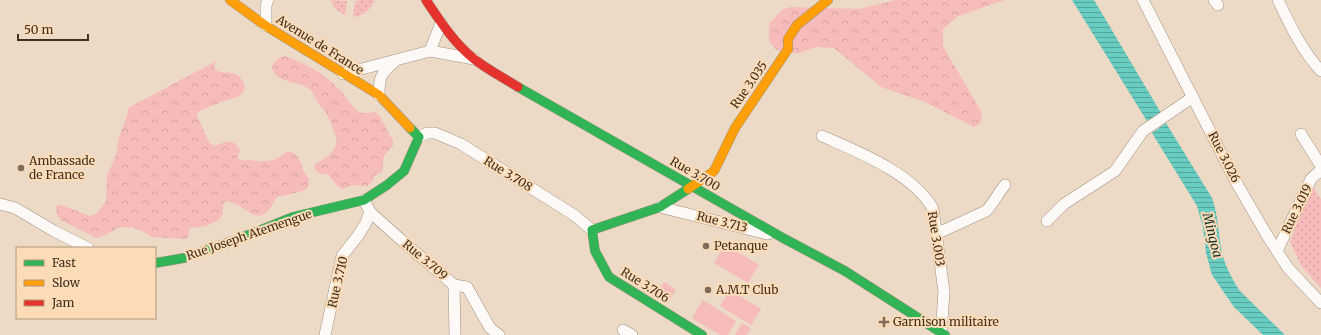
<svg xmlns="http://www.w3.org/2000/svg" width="1321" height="335" font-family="Merriweather,serif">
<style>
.grass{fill:url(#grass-dots)}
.forest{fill:url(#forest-crowns)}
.park{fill:#f6bcbb}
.water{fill:url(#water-rules)}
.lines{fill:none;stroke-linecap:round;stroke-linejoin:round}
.street-casing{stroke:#a29281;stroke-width:12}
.fast-casing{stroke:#a29281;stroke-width:10}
.slow-casing{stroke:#a29281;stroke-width:10}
.jam-casing{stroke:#a29281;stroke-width:10}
.street{stroke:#fcf9f6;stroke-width:11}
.fast{stroke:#30b455;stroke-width:9}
.slow{stroke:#ff9f0a;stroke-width:9}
.jam{stroke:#e5322d;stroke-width:9}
.poi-dot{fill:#7d6c59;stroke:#fcdbb7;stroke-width:1.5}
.labels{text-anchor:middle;stroke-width:4;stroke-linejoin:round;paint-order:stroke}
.street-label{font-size:12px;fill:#41311f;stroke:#fcdbb7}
.poi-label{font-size:12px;fill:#41311f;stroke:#fcdbb7;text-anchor:start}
.water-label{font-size:13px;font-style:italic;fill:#143230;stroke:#fcdbb7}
</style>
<defs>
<pattern id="grass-dots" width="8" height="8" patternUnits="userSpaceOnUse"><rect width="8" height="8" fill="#f6bcbb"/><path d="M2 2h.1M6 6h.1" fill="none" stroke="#d4a2a0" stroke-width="1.8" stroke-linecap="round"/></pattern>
<pattern id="forest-crowns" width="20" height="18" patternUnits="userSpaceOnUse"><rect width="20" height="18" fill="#f6bcbb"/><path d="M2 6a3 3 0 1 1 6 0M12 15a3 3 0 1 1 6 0" fill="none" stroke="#d4a2a0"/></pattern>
<pattern id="water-rules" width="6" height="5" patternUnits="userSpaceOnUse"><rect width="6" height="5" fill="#68ccc0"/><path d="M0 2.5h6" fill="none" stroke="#57a69b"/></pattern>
</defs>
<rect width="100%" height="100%" fill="#eddac6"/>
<g class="grass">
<path d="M331,0L347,1L345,15C337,12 334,7 331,0Z"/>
<path d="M359,0H375C370,10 364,16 353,17L355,2Z"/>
<polygon points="1310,187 1313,187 1321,199 1321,288 1302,267 1290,242"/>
</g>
<g class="forest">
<polygon points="896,0 1005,0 958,16 943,29 943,46 982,113 981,122 974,127 925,102 881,87 834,48 816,47 799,53 782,52 774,48 769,41 769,24 782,10 790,7 859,9"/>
<path d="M284,56C305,63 323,73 339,89C346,96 351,107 360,112C365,114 370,113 375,112L379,115L393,141V146L384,156L382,172L375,175L372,182L367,186L353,185L343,189C334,186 334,179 327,174C321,174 318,174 314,168L315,164C326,158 334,154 337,140C333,131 331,120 325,111C323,109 321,107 319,104C315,98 313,90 306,87C297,82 281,82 275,74C268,65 276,59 284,56Z"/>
<path d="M216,61L214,66L217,71C223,73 230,72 236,74C244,79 249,90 239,96C236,98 230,99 227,100C217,104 207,107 198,112L197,116C200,121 208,142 211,144C218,151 229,131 240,150L237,158C241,161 245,160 249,160C259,162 269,162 278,158C284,155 286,151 292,152L297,156L302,165L303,170L309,179L308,188L303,191L277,197C273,202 271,209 266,213C256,221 246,209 238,205C234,203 230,202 226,201L223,204V213L219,220L206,226L191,228L189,230V236L186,239L152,237L142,231L132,227H124L117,228L106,235L97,238L61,220L57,215L56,207L58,205H61L90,216L96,214L106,201L107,176L116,155L119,137L128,113V108Z"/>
</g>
<g class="park">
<polygon points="725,244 759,265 748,283 714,263"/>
<polygon points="664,282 676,290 670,299 658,291"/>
<polygon points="730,290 761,309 751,325 720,306"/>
<polygon points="703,300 736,321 728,335 720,335 692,318"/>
<polygon points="742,323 751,328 747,335 735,335"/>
</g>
<g class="water">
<polygon points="1072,0 1094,0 1161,113 1147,121"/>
<path d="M1166,123L1212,198C1219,217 1218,237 1223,257C1227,269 1233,281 1240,291L1285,335H1263L1234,307L1212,275L1206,253L1203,227L1197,206L1152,133Z"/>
</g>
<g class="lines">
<defs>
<g id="street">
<polyline points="1143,0 1236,182 1268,237 1288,268 1321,303"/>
<polyline points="1214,0 1218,5"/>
<path d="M1278,0C1290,25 1302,51 1321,71"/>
<polyline points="266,26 266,5 268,0"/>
<polyline points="430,51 441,23"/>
<polyline points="343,74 430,51 474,59"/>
<path d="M379,95C379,78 381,73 394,62"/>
<polyline points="1301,134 1321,166"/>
<path d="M822,136C858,152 913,173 933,209L944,292L941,335"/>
<polyline points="419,137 427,133 435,133 461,144 574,215 592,230"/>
<polyline points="364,200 370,212 408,246 454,285 467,287 490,328 499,335"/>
<polyline points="0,204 15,208 54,231 88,248"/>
<polyline points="660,207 768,234"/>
<polyline points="1047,221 1064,204 1115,171 1143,131 1193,97"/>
<path d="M936,234L986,211C994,203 998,193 1005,185"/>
<polyline points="1277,251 1311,179 1321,170"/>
<polyline points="454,285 455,335"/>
<polyline points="623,330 632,335"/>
<polyline points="325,335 342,256 357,237 366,223 370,212"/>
</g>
<g id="fast">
<polyline points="518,87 783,238 845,271 945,335"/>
<polyline points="688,189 660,207 592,230 595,251 609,277 702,335"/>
<polyline points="155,263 184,258 241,238 293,217 364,200 387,185 404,171 419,137 410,128"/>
</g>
<g id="slow">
<polyline points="230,0 266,26 379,95 410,128"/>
<polyline points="688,189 714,171 735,128 788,49 788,39 797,25 828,0"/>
</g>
<path id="jam" d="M426,0C440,21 454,43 474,59C488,70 504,78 518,87"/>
</defs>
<use href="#street" class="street-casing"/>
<use href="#fast" class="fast-casing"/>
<use href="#slow" class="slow-casing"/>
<use href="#jam" class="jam-casing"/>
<use href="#street" class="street"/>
<use href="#fast" class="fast"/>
<use href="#slow" class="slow"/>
<use href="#jam" class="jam"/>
</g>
<g class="poi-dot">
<circle cx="21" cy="168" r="4"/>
<circle cx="706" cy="246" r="4"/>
<circle cx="708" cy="290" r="4"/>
<path d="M882 316h4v4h4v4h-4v4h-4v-4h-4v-4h4z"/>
</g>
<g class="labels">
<g class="street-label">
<text transform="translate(320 45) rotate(32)" y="4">Avenue de France</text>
<text transform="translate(749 85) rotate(-55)" y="4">Rue 3.035</text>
<text transform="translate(1224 157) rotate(63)" y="4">Rue 3.026</text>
<text transform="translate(508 174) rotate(32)" y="4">Rue 3.708</text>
<text transform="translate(695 174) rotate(30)" y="4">Rue 3.700</text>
<text transform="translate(1297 209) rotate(-64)" y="4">Rue 3.019</text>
<text transform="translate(722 222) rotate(14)" y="4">Rue 3.713</text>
<text transform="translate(249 235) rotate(-19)" y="4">Rue Joseph Atemengue</text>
<text transform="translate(936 239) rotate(81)" y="4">Rue 3.003</text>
<text transform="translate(425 260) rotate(40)" y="4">Rue 3.709</text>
<text transform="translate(338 282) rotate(-77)" y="4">Rue 3.710</text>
<text transform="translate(645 285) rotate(32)" y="4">Rue 3.706</text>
</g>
<g class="poi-label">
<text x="29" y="165">Ambassade<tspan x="29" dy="14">de France</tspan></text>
<text x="714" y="250">Petanque</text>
<text x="716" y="294">A.M.T Club</text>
<text x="893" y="326">Garnison militaire</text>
</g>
<g class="water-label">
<text transform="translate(1213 235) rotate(76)" y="5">Mingoa</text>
</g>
</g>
<rect x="16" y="247" width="140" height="72" fill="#fcdbb7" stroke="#b1977a"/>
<rect x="24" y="260" width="20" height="6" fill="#30b455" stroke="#b1977a"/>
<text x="52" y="267" font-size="12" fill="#41311f">Fast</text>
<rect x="24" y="280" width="20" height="6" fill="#ff9f0a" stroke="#b1977a"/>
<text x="52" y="287" font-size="12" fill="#41311f">Slow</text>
<rect x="24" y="300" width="20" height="6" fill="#e5322d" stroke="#b1977a"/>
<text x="52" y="307" font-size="12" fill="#41311f">Jam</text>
<path d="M18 34v6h70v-6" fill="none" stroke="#41311f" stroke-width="2"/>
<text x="24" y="34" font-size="12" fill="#41311f" stroke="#fcdbb7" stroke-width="3" paint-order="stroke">50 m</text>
</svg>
